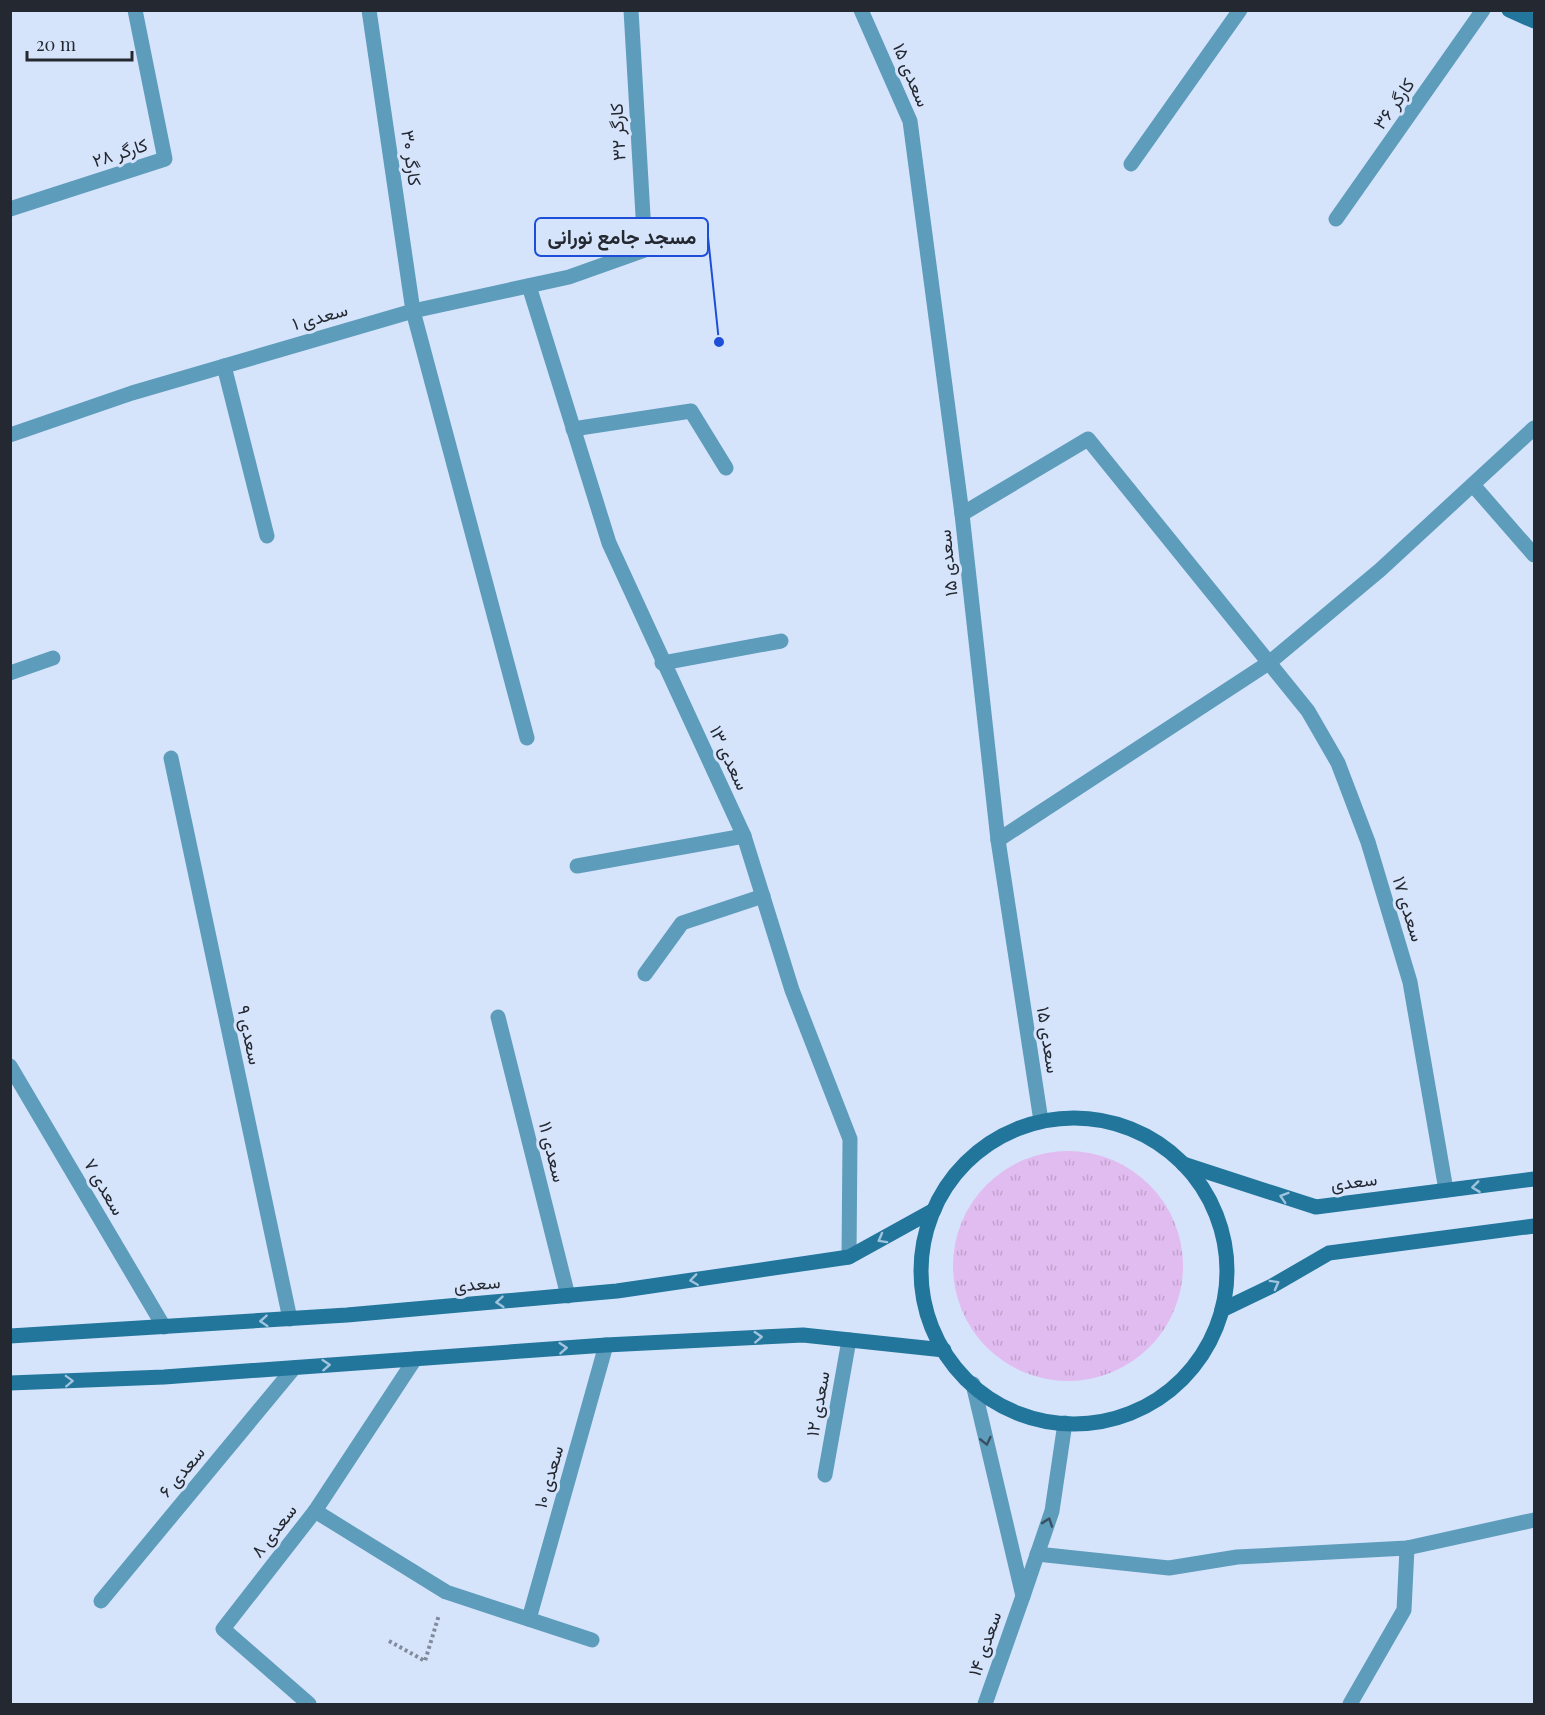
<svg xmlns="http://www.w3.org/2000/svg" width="1545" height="1715" font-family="'Playfair Display',Vazirmatn,serif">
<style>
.grass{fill:url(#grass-tufts)}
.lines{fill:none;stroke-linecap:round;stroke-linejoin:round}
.path{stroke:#818b9b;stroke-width:4;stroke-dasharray:3 3;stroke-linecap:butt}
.street{stroke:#5e9cbc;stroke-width:15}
.secondary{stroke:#22769b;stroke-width:15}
.oneway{stroke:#a0c3de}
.oneway2{stroke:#385162}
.labels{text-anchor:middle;stroke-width:6;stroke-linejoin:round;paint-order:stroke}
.street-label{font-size:18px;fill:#232831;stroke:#d6e4fb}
.leader{fill:none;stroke:#1d4ed8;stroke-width:2}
.callout-dot{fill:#1d4ed8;stroke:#d6e4fb;stroke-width:2}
.callout{fill:#d6e4fb;stroke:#1d4ed8;stroke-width:2}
.callout-label{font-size:20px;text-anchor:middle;font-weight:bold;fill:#232831}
</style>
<defs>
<pattern id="grass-tufts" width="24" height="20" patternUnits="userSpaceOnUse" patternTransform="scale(1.5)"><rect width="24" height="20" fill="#e1bcf0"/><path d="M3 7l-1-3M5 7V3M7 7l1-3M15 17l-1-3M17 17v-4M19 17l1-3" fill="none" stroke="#c1a2ce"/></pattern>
</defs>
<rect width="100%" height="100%" fill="#d6e4fb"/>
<circle class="grass" cx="1068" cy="1266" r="115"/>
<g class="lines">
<polyline class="path" points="389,1641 425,1661 439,1615"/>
<g class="street">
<polyline points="369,10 413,311 527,738"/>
<polyline points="861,10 910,121 962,514 998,840 1041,1121"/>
<polyline points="1131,164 1240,10"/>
<polyline points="10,209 165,159 135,10"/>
<polyline points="1336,219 1483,10"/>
<polyline points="529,286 609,543 744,836 792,990 850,1139 849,1257"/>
<polyline points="224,366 267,536"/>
<polyline points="573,429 691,411 726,468"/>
<polyline points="10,435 132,393 413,311 569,277 645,250 631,10"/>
<polyline points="1473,485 1534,555"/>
<polyline points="962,514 1088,439 1308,711 1338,763 1368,842 1410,982 1446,1190"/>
<polyline points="662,663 781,641"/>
<polyline points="10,673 53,658"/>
<polyline points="171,758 290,1319"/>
<polyline points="998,840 1270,662 1380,570 1534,428"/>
<polyline points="577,866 744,836"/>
<polyline points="645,974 682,923 763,896"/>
<polyline points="498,1017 568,1296"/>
<polyline points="10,1066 164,1327"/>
<polyline points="973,1384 1023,1596 1052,1511 1065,1423"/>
<polyline points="825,1475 849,1340"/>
<polyline points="315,1511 446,1592 592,1640"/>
<polyline points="1037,1554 1169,1568 1237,1557 1407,1548 1534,1520"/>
<polyline points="101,1601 294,1368"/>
<polyline points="529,1619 606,1345"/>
<polyline points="309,1704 223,1629 315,1511 415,1359"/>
<polyline points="985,1704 1023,1596"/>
<polyline points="1350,1704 1404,1610 1407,1548"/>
</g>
<g class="secondary">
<polyline points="1509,10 1534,21"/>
<circle cx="1074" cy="1271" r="153"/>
<polyline points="1183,1164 1316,1207 1534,1179"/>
<polyline points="1222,1310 1272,1286 1329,1253 1534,1226"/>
<polyline points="10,1336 347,1315 617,1291 849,1257 934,1210"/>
<polyline points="10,1383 164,1377 606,1345 803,1335 944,1350"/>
</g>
</g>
<defs><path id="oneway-chevron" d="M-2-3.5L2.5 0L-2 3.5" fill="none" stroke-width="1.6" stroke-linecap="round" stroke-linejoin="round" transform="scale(1.5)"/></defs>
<g class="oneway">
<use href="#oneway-chevron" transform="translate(1476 1187) rotate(173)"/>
<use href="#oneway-chevron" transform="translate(1284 1197) rotate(-162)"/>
<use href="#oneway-chevron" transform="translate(882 1239) rotate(151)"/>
<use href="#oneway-chevron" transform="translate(694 1280) rotate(172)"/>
<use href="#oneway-chevron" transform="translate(1275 1284) rotate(-29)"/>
<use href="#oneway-chevron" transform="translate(500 1302) rotate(175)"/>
<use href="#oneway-chevron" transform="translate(264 1321) rotate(176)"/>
<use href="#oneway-chevron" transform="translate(758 1337) rotate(-3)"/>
<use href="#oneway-chevron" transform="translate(563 1348) rotate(-4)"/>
<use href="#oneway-chevron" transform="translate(326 1365) rotate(-4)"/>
<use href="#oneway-chevron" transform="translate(69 1381) rotate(-2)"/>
</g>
<g class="oneway2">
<use href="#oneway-chevron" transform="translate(986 1441) rotate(77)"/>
<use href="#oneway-chevron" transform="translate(1048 1522) rotate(-71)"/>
</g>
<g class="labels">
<g class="street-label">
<text transform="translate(911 75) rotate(67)" y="6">سعدی ۱۵</text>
<text transform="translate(1394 104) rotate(-55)" y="6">کارگر ۳۶</text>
<text transform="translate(618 132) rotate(-93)" y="6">کارگر ۳۲</text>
<text transform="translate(120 153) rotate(-18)" y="6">کارگر ۲۸</text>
<text transform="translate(411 158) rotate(82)" y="6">کارگر ۳۰</text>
<text transform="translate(320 317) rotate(-16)" y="6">سعدی ۱</text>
<text transform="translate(948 563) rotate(-96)" y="6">سعدی ۱۵</text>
<text transform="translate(729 758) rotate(65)" y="6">سعدی ۱۳</text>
<text transform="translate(1408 909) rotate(73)" y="6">سعدی ۱۷</text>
<text transform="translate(249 1035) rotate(78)" y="6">سعدی ۹</text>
<text transform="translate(1048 1040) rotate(81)" y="6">سعدی ۱۵</text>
<text transform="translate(552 1152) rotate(76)" y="6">سعدی ۱۱</text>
<text transform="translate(1354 1182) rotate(-7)" y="6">سعدی</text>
<text transform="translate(104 1187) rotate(60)" y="6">سعدی ۷</text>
<text transform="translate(477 1284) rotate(-5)" y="6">سعدی</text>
<text transform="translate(818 1404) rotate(-80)" y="6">سعدی ۱۲</text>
<text transform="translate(182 1472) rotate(-50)" y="6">سعدی ۶</text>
<text transform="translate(549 1477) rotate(-74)" y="6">سعدی ۱۰</text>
<text transform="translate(274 1531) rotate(-52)" y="6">سعدی ۸</text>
<text transform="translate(985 1644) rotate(-71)" y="6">سعدی ۱۴</text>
</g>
</g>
<path class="leader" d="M719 342L708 237"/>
<circle class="callout-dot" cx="719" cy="342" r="6"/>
<rect class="callout" x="535" y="218" width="173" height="38" rx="6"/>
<g class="callout-label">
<text x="622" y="244">مسجد جامع نورانی</text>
</g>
<rect width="1545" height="1715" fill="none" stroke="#232831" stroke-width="24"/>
<path d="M27 51v9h105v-9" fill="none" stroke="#232831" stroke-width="3"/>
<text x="36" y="51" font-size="18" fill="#232831" stroke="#d6e4fb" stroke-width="4.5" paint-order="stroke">20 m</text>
</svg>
